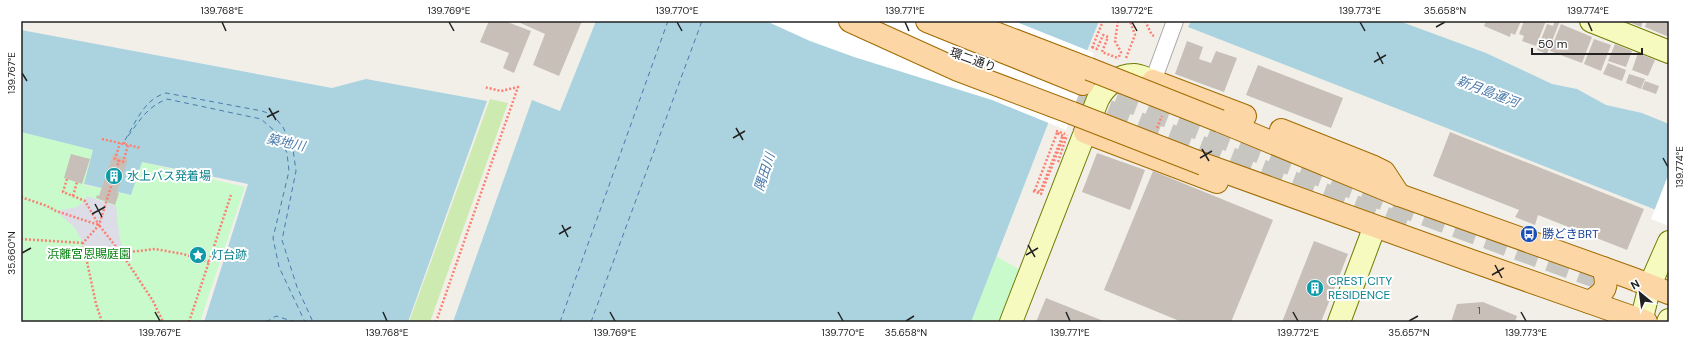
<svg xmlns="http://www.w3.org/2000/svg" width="1690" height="343" font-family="'DM Sans','Noto Sans JP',sans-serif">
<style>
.grass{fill:#cdebb0}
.park{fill:#c8facc}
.plaza{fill:#dddde8}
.water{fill:#aad3df}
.pier{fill:#fff}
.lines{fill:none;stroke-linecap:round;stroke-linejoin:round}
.ferry{stroke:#4a7aab;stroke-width:1;stroke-dasharray:5 4;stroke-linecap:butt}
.building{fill:#c7bfb8}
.primary-tunnel{stroke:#c8c6c1;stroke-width:22;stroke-dasharray:22 11;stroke-linecap:butt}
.street-casing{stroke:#a9a9a9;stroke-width:18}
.secondary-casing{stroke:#707d05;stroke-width:24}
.primary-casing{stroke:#a06b00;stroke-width:24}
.path{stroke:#fa8072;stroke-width:2.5;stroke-dasharray:2 2;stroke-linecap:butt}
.street{stroke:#fff;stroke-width:16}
.secondary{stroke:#f7fabf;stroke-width:22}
.primary{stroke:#fcd6a4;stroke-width:22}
.primary-bridge-casing{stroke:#a06b00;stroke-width:24;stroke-linecap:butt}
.path-bridge{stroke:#fa8072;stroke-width:2.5;stroke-dasharray:2 2;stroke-linecap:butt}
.primary-bridge{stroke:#fcd6a4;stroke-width:22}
.ticks{fill:none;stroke:#222;stroke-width:1.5}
.labels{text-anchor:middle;stroke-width:4;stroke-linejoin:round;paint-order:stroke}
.number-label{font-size:10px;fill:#4b4948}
.street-label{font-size:12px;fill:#222;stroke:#fff}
.culture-label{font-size:12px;fill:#0d838f;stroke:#fff;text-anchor:start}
.transit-label{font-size:12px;fill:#164399;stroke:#fff;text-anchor:start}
.park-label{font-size:12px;fill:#0c8416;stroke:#fff}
.water-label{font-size:13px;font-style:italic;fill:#4a7aab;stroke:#fff}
.neatline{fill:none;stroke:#222;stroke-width:1.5}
.ticks-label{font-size:10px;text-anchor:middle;fill:#222}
</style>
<rect width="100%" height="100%" fill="#f2efe9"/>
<polygon class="grass" points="490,99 508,103 430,322 409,322"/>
<g class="park">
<polygon points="21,132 93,150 84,185 131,195 142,162 245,187 200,322 21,322"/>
<polygon points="996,256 1022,271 1001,322 971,322"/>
</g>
<polygon class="plaza" points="87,196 116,206 119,233 124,257 87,250 75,228 56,211 77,207 85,201"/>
<g class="water">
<polygon points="596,21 1099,21 1079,71 1065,80 971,322 453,322 532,100 560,111"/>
<polygon points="1191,21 1399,21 1486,53 1552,84 1577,89 1606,105 1642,113 1669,124 1669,215 1188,27"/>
<polygon points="21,30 332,88 366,79 487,101 408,322 204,322 248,184 142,162 131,195 84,184 93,150 21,132"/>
</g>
<g class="pier">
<polygon points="766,21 1014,21 1094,53 1066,130 992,100 854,57 810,41"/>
<polygon points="1669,173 1669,226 1651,219"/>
</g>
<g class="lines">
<g class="ferry">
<path d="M128,136C141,119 147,107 167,99L261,119L277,133L287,153L289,171L273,238L279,267L305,322"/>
<path d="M125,140C136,122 144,99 166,93L262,111L273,115L283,127L293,149L296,171L282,240L297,287L313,322"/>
<polyline points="266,322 276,316 295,322"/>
<polyline points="560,322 668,21"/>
<polyline points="591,322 702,21"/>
</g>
</g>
<g class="building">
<polygon points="489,21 505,21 531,31 514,73 503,68 509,53 480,42"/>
<polygon points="516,21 582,21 559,76 533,65 545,34"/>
<polygon points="1486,21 1521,21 1515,35 1511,33 1510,37 1484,26"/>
<polygon points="1524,21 1546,21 1536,46 1522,41 1524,36 1519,34"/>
<polygon points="1555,21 1560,21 1547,54 1537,50 1547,24 1553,26"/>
<polygon points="1627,21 1643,21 1641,27"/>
<polygon points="1647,21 1669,21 1669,37 1645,27"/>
<polygon points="1561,24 1592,37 1582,63 1550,51"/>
<polygon points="1594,39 1611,45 1601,71 1584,64"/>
<polygon points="1187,41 1203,47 1199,59 1211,63 1216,51 1237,58 1224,92 1175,74"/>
<polygon points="1615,44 1632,51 1626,67 1608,61"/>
<polygon points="1638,53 1655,60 1648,76 1632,70"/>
<polygon points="1608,63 1626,70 1622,81 1603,74"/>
<polygon points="1258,65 1343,98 1331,128 1246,95"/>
<polygon points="1629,74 1645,79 1641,89 1626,83"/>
<polygon points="1645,81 1659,86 1656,94 1642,89"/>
<polygon points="1450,132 1644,209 1627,250 1538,215 1535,225 1515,217 1519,210 1433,176"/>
<polygon points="1097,153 1145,170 1130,210 1082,192"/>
<polygon points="71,154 90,159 82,184 64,178"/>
<polygon points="113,154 128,159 117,192 119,193 115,205 96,198 97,195 99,196"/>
<polygon points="1153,171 1273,220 1231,322 1182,322 1104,290"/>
<polygon points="1314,241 1348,254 1321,322 1282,322"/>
<polygon points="1046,298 1106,322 1036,322"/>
<polygon points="1483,302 1517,316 1515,322 1451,322 1457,304"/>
</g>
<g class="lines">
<g class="primary-tunnel">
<path d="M1086,85C1260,153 1434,220 1610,282"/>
<polyline points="1077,99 1412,228"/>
</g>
<defs>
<polyline id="street" points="1153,81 1175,21"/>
<g id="secondary">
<polyline points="1591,21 1669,52"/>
<path d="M1011,322L1098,99C1105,86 1118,75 1134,75C1140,75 1147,79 1153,81"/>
<polyline points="1339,322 1373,231"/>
<polyline points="1641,322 1650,285 1669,242"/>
<polyline points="1668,322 1669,320"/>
</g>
<g id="primary">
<polyline points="850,21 958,70 1072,113"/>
<polyline points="927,21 1083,84"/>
<polyline points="964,21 1089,69"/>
<polyline points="1153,81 1245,116"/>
<polyline points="1220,121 1399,195 1631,278 1669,293"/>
<polyline points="1281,130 1374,167 1384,172 1399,195"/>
<polyline points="1085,132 1217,182"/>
<polyline points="1203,164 1472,261 1646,322"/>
<path d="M1589,302C1606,292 1609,287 1603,268"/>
</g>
</defs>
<use href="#street" class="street-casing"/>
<use href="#secondary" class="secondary-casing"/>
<use href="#primary" class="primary-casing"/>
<g class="path">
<polyline points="1118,21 1115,41 1121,52 1118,59"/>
<polyline points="1145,21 1152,35 1154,36"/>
<polyline points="1092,47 1097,49 1103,35 1108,37 1102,52 1118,58"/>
<polyline points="1092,48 1103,21"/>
<polyline points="1126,58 1135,35 1130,21"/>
<polyline points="1157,128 1162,116"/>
<polyline points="1056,131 1065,134"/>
<polyline points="1057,133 1035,190 1040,192 1062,137 1065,138"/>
<polyline points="102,139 128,145"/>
<polyline points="124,144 125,140"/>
<polyline points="119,161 115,159 120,143"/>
<polyline points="67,179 63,192 85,201 99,225"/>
<polyline points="73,196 77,182"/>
<polyline points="21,197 47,206 56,211 99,225 124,257 153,301 163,322"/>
<polyline points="21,239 83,243"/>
<polyline points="121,253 155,249 183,254 209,262"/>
<polyline points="102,322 96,304 83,243 99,225 119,161 123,162 128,145 141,148"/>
<polyline points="189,322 231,195"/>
<polyline points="436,322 518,87 501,91 484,87"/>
</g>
<use href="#street" class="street"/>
<use href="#secondary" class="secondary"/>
<use href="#primary" class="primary"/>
<defs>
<g id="primary-bridge">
<polyline points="1089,69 1220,121"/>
<polyline points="1072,113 1203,164"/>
</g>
</defs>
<use href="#primary-bridge" class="primary-bridge-casing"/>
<g class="path-bridge">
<polyline points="1058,162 1067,135"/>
<polyline points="1033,191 1041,194 1064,136 1057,133"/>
</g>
<use href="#primary-bridge" class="primary-bridge"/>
</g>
<path class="ticks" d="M222,22L226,31M449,22L454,31M677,22L682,31M905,22L909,31M1132,22L1137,31M1360,22L1365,31M1588,22L1592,31M1436,27L1445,22M1377,52L1383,64M1374,62L1386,55M22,73L27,81M269,108L276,120M267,117L279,111M736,128L743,140M733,138L745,131M1202,149L1209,161M1200,158L1212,151M1663,158L1668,167M95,204L102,217M92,214L105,207M562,225L568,237M559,234L571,227M1028,245L1035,257M22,253L31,248M1026,255L1038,248M1495,265L1502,278M1492,275L1504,268M155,312L160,321M383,312L387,321M610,312L615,321M838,312L843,321M1066,312L1070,321M1293,312L1298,321M1521,312L1526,321M906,321L914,316M1409,321L1418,316"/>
<defs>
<symbol id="building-disc" viewBox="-11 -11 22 22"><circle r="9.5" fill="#0f9aa8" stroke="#fff"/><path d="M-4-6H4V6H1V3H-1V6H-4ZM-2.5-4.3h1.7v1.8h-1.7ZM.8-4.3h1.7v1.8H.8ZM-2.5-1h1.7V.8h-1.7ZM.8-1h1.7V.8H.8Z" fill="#fff"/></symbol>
<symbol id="bus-disc" viewBox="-11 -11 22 22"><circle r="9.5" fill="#1a4fb4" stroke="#fff"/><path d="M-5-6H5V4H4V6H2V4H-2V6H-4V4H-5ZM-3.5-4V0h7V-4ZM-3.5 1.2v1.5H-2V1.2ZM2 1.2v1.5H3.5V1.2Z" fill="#fff"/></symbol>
<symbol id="sight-disc" viewBox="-11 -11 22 22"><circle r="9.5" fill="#0f9aa8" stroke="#fff"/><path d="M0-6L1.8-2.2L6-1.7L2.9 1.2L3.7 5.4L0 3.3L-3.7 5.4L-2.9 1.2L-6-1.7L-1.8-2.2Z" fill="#fff"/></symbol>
</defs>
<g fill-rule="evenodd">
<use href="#building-disc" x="104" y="166" width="20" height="20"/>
<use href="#bus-disc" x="1519" y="224" width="20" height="20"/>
<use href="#sight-disc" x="188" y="245" width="20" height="20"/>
<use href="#building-disc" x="1305" y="278" width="20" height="20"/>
</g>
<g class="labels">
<g class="number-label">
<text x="1479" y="314">1</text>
</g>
<g class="street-label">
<text transform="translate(973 60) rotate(20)" y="4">環二通り</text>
</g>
<g class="culture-label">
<text x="127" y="180">水上バス発着場</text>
<text x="211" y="259">灯台跡</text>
<text x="1328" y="285">CREST CITY<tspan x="1328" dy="14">RESIDENCE</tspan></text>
</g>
<g class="transit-label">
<text x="1542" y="238">勝どきBRT</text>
</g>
<g class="park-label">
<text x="89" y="258">浜離宮恩賜庭園</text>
</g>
<g class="water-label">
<text transform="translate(1488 91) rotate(21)" y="5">新月島運河</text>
<text transform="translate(286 142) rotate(12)" y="5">築地川</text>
<text transform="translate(764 172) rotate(-72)" y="5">隅田川</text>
</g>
</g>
<rect width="1690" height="343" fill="none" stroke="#ffffff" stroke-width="44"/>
<g transform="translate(1640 293) rotate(331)" stroke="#ffffff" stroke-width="3" paint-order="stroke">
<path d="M0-3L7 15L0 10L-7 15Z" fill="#222222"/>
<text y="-6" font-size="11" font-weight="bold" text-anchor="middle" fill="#222222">N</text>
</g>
<path d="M1532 48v6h110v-6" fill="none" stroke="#222222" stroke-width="2"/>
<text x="1538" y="48" font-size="12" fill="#222222" stroke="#ffffff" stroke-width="3" paint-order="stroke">50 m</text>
<rect x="22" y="22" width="1646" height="299" class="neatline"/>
<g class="ticks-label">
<text x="222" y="14">139.768°E</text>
<text x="449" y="14">139.769°E</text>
<text x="677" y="14">139.770°E</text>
<text x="905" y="14">139.771°E</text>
<text x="1132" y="14">139.772°E</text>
<text x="1360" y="14">139.773°E</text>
<text x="1445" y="14">35.658°N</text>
<text x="1588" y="14">139.774°E</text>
<text transform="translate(11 73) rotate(-90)" y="4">139.767°E</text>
<text transform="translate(1679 167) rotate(-90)" y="4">139.774°E</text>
<text transform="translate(11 253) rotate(-90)" y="4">35.660°N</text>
<text x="160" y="336">139.767°E</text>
<text x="387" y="336">139.768°E</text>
<text x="615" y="336">139.769°E</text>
<text x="843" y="336">139.770°E</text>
<text x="906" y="336">35.658°N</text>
<text x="1070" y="336">139.771°E</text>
<text x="1298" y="336">139.772°E</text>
<text x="1409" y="336">35.657°N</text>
<text x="1526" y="336">139.773°E</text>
</g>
</svg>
